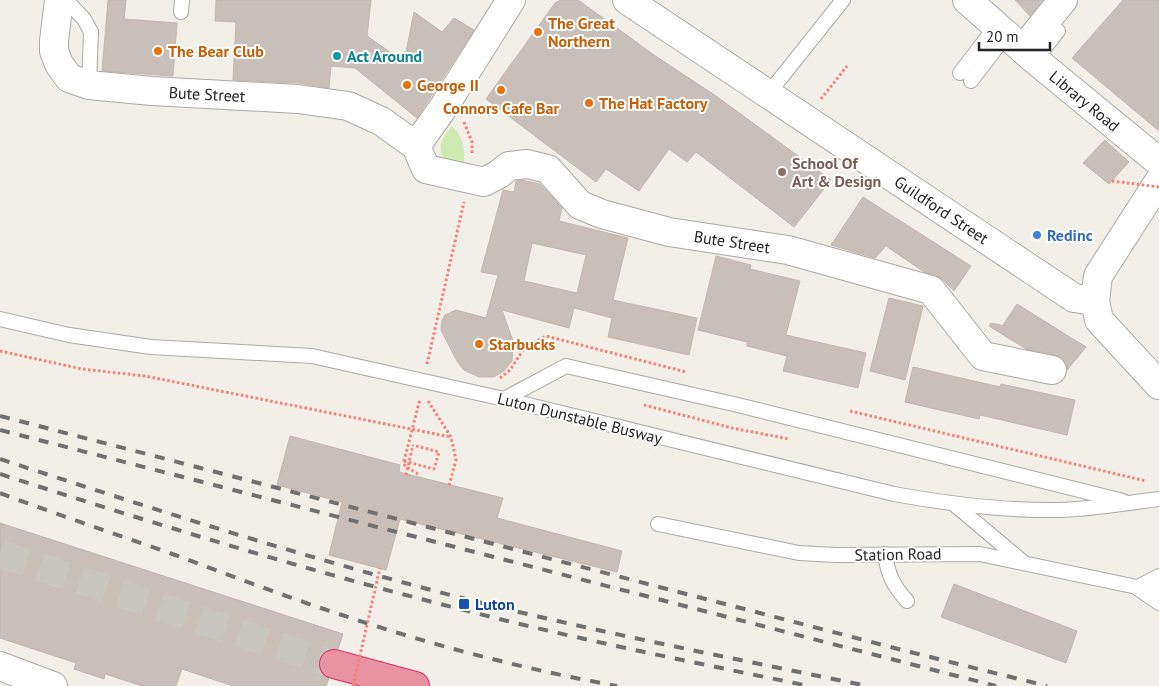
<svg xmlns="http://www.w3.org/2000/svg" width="1159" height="686" font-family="'PT Sans',sans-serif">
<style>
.grass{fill:#cdebb0}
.building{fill:#c7bfb8;stroke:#c4b6ab;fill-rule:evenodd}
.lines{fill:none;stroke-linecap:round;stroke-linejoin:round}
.highway-tunnel{stroke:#c8c6c1;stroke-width:28;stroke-dasharray:28 14;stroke-linecap:butt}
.lane-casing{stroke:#a9a9a9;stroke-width:16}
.street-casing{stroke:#a9a9a9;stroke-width:30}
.highway-casing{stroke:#dc2a67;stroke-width:30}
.path{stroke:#fa8072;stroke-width:3;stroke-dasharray:2.5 2.5;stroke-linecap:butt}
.lane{stroke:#fff;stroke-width:14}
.street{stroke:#fff;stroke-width:28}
.highway{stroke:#e892a2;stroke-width:28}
.rail{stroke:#707070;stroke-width:4;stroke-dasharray:10 10;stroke-linecap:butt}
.path-bridge{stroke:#fa8072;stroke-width:3;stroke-dasharray:2.5 2.5;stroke-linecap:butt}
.food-dot{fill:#e8710a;stroke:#fff;stroke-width:2}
.culture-dot{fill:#0f9aa8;stroke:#fff;stroke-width:2}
.education-dot{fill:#8d6e63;stroke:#fff;stroke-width:2}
.shop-dot{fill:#3f7fe0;stroke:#fff;stroke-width:2}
.transit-dot{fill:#1a4fb4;stroke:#fff;stroke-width:2}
.labels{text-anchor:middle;stroke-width:4;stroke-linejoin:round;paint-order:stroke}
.food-label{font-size:16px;font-weight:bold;fill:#c56008;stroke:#fff;text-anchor:start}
.culture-label{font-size:16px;font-weight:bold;fill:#0d838f;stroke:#fff;text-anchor:start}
.street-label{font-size:16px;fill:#222;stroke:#fff}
.education-label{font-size:16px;font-weight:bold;fill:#785e54;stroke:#fff;text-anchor:start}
.shop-label{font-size:16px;font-weight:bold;fill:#366cbe;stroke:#fff;text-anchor:start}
.transit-label{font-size:16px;font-weight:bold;fill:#164399;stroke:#fff;text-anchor:start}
</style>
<rect width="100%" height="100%" fill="#f2efe9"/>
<path class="grass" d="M452,126C464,138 466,151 463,167L447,164C436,146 440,142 452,126Z"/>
<g class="building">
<polygon points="108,0 126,0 124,19 177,23 173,76 102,71"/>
<polygon points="216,0 371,0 367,36 404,62 414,12 442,32 454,18 474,30 417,118 355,68 331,66 329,88 299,83 233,80 236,22 215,21"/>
<polygon points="560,0 577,0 581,2 654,55 716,96 831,180 794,227 696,152 687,162 669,149 639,191 606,169 596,182 486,99 555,3"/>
<polygon points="1015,0 1043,0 1030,16"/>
<polygon points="1123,0 1159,0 1159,131 1072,58"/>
<polygon points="1105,140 1129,162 1109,184 1083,163"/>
<path d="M522,180L540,184L562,208L559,221L628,238L613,300L697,318L689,355L608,337L612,318L574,308L569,328L502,310L513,341L512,361L504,371L494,377H479L464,370L458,363L441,330L442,320L445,315L456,310L486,318L498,275L481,272L503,190L514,192L516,181ZM532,243L586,255L577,293L524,281Z"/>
<polygon points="863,197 971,266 954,291 943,280 935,275 924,272 886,246 875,258 831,245"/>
<polygon points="716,256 751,265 750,269 800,281 786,335 866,353 858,388 783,371 787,356 747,346 747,342 698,330"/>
<polygon points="889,298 923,306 905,380 870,371"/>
<polygon points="1017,304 1086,347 1067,370 1067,365 1062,358 1055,355 1026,349 989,326 991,323 1005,326 1003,325"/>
<polygon points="913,367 1000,387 1001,384 1075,400 1067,435 980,415 979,419 905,402"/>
<polygon points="290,436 400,465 399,472 503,498 497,518 622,551 617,572 400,519 386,570 329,555 342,502 277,485"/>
<polygon points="0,523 343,634 338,649 330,649 323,653 319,659 319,668 323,675 329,678 326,686 233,686 182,669 176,686 142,686 105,674 104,679 74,669 76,663 0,638"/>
<polygon points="954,584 1077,631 1066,663 941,617"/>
</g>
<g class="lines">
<polyline class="highway-tunnel" points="0,554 334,664"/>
<defs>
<g id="lane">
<polyline points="66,0 84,19 91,32 89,85"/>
<polyline points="181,12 182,0"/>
<polyline points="1035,60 1058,31"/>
<polyline points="960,73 996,26"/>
<polyline points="971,81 1007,34"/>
<polyline points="768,94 843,0"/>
<path d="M0,319L69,335L151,347L312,356L504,399L894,494C949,504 1004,511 1060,510C1093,509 1126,503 1159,499"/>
<polyline points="504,399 566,366 738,405 1123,501"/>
<polyline points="955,505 1023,562"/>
<polyline points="658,524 799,553 836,555 980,554 1137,587 1159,589"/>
<path d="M885,554C888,575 893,585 907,601"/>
<polyline points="1138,587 1159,576"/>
<polyline points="1137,588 1159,603"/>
</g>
<g id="street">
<path id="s1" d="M59,0L54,41V51L59,64L69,78L89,85L152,91L298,99L348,106L381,121L416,146L426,169L484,182L499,174L509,166L527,164L548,169L580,205L602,214L669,232L788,250L931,290L983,356L1052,370"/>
<path id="s2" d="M627,0L1074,298L1095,301"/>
<path id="s3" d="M967,0L1035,60L1159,162"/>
<polyline points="1023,49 1063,0"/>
<polyline points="416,146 445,105 511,0"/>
<polyline points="1159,181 1098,276 1095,301 1099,320 1159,385"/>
<polyline points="0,666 53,686"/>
</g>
<polyline id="highway" points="334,664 415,686"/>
</defs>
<use href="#lane" class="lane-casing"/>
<use href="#street" class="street-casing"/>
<use href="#highway" class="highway-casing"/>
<g class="path">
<polyline points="821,99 847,66"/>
<polyline points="464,122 472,142 472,154"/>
<polyline points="0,351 82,369 145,376 451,437"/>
<polyline points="427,364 464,202"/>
<polyline points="500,378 510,370 525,347 546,336 686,372"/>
<polyline points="428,401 451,437 456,460 449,486"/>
<polyline points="644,405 732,428 789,439"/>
<polyline points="850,411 1146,481"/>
<polyline points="404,461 434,469 439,452 413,445"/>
<polyline points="418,474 405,466 404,461 420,399"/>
</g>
<use href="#lane" class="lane"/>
<use href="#street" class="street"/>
<use href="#highway" class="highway"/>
<g class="rail">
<polyline points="0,416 910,652 1047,686"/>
<polyline points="0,430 996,686"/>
<path d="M0,459C153,509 306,558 462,598C596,632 732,658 867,686"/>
<path d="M0,474C152,523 305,570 460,609C575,639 692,662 809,686"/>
<path d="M0,493C58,515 116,534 175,555C230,575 286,597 342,615C431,645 524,669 617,686"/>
</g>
<g class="path-bridge">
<polyline points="1112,181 1159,187"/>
<polyline points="406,475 413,445"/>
<polyline points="353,686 380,568"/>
</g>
</g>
<g class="food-dot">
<circle cx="538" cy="32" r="5"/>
<circle cx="158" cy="51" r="5"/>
<circle cx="407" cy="85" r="5"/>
<circle cx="501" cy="90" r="5"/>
<circle cx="589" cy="103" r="5"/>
<circle cx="479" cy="344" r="5"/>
</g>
<circle class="culture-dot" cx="337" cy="56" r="5"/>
<circle class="education-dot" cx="782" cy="172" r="5"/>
<circle class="shop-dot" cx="1037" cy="235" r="5"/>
<rect class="transit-dot" x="458" y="598" width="12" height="12" rx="2.5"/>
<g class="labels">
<g class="food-label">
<text x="548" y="29">The Great<tspan x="548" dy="18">Northern</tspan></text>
<text x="168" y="57">The Bear Club</text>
<text x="417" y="91">George II</text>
<text x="599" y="109">The Hat Factory</text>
<text x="501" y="114" text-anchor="middle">Connors Cafe Bar</text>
<text x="489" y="350">Starbucks</text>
</g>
<g class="culture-label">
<text x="347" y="62">Act Around</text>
</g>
<g class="street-label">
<text dy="6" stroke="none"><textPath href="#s1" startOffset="222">Bute Street</textPath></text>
<text dy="6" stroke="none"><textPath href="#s3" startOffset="155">Library Road</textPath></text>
<text dy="6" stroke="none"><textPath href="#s2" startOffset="378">Guildford Street</textPath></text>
<text dy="6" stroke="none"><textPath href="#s1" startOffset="802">Bute Street</textPath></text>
<text transform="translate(580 418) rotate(14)" y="6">Luton Dunstable Busway</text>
<text transform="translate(898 554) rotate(-1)" y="6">Station Road</text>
</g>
<g class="education-label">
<text x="792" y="169">School Of<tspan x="792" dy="18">Art &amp; Design</tspan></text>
</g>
<g class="shop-label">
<text x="1047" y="241">Redinc</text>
</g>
<g class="transit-label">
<text x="475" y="610">Luton</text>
</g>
</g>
<path d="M979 42v8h71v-8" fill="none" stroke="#222222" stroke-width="2.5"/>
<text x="986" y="42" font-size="15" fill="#222222" stroke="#ffffff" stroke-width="4" paint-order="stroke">20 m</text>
</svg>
